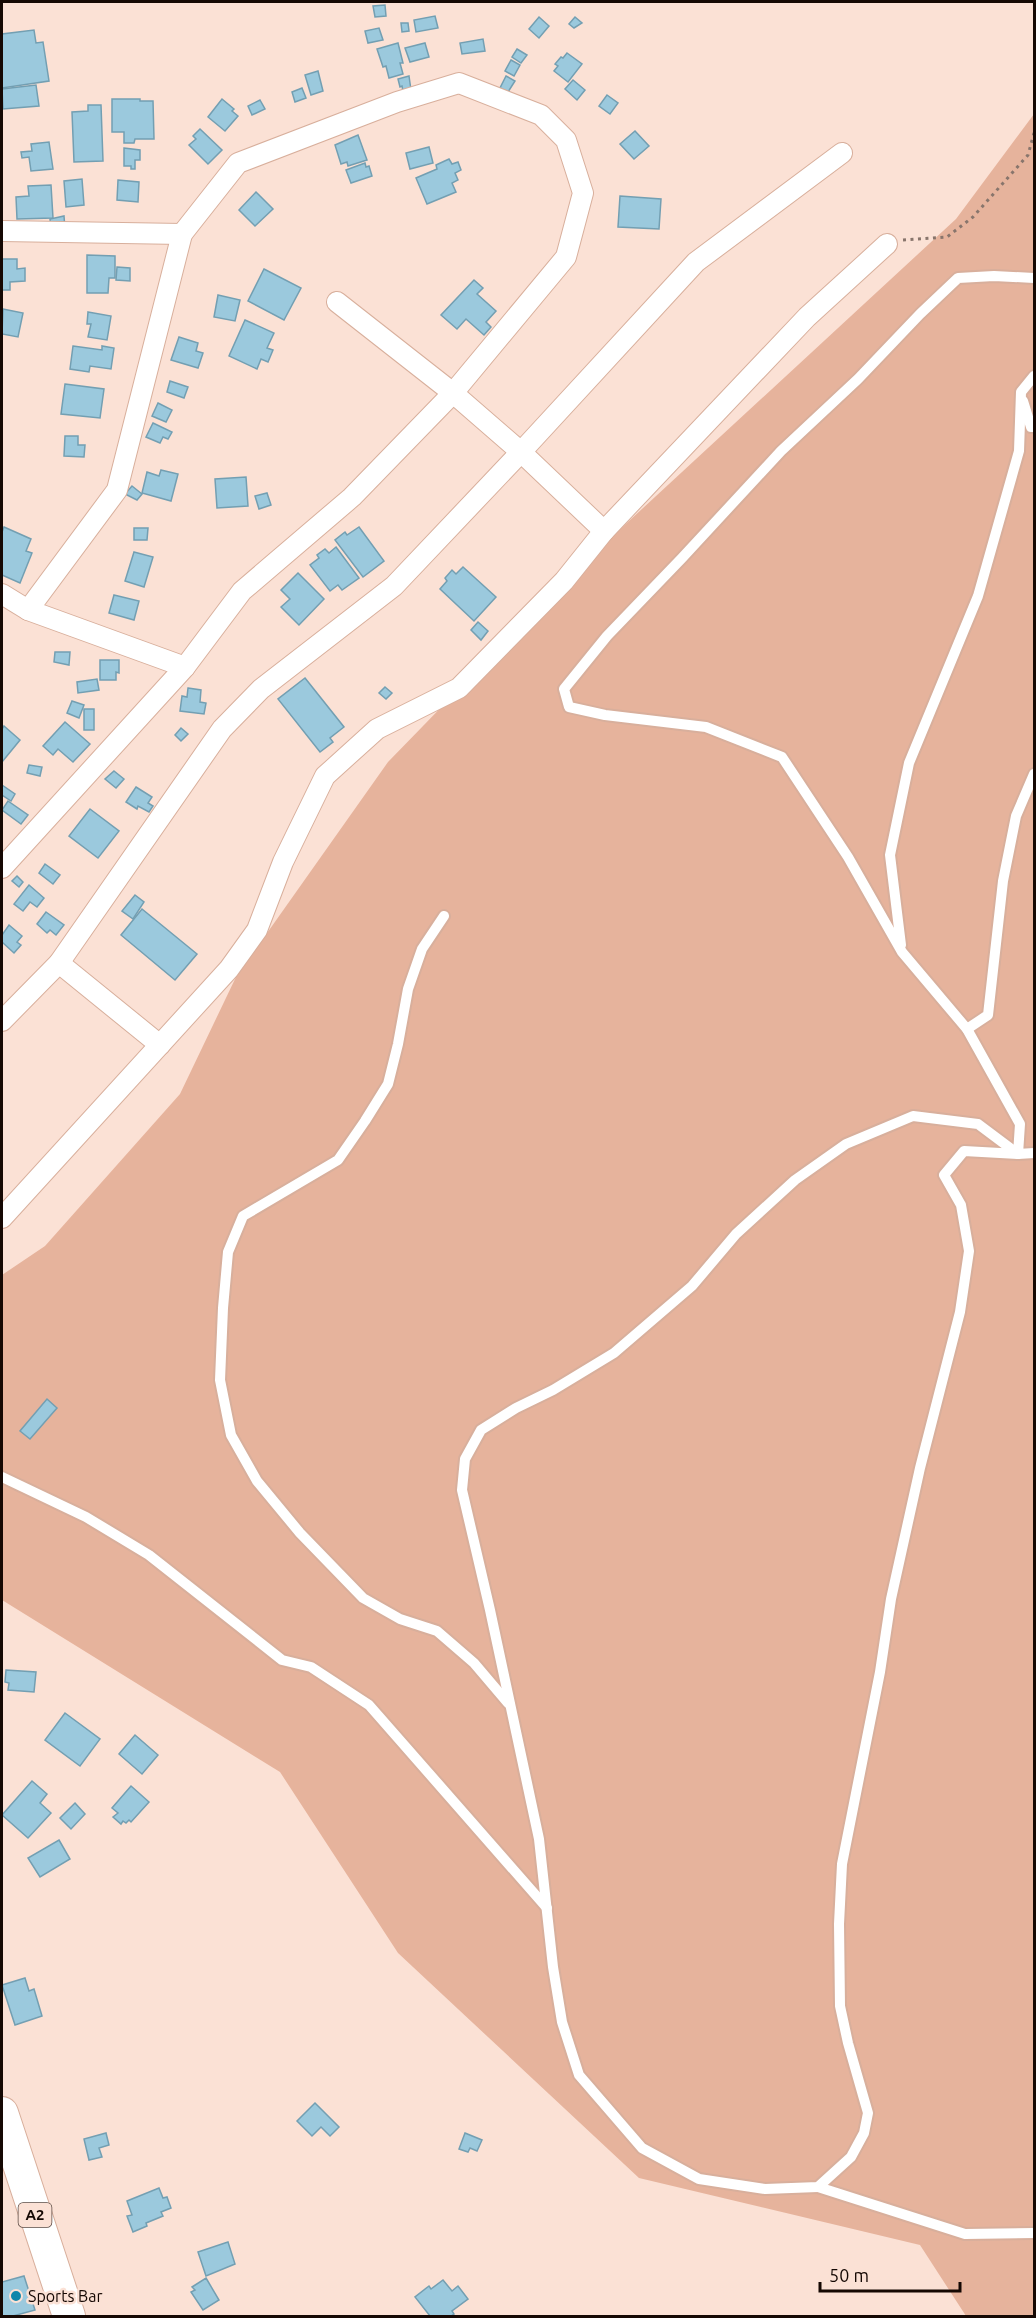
<svg xmlns="http://www.w3.org/2000/svg" width="1036" height="2318" font-family="Ubuntu,sans-serif">
<style>
.green{fill:#e6b39c}
.building{fill:#9bc9dd;stroke:#739fb2;stroke-width:1.5}
.lines{fill:none;stroke-linecap:round;stroke-linejoin:round}
.lane-casing{stroke:#d8af9c;stroke-width:14}
.street-casing{stroke:#d8af9c;stroke-width:22}
.primary-casing{stroke:#d8af9c;stroke-width:34}
.path{stroke:#88756c;stroke-width:3;stroke-dasharray:3 4.5;stroke-linecap:butt}
.lane{stroke:#fff;stroke-width:10}
.street{stroke:#fff;stroke-width:20}
.primary{stroke:#fff;stroke-width:32}
.poi-dot{fill:#1087ab;stroke:#fbe1d5;stroke-width:2}
.labels{text-anchor:middle;stroke-width:5;stroke-linejoin:round;paint-order:stroke}
.shield{fill:#fbe1d5;stroke:#5a4942;stroke-width:1.5}
.shield-label{font-size:15px;font-weight:bold;fill:#150803}
.poi-label{font-size:16px;fill:#150803;stroke:#fbe1d5;text-anchor:start}
</style>
<rect width="100%" height="100%" fill="#fbe1d5"/>
<polygon class="green" points="1034,114 1034,2316 966,2316 920,2245 639,2178 398,1953 280,1772 2,1600 2,1275 45,1246 180,1094 236,977 388,762 564,581 956,219"/>
<g class="building">
<polygon points="385,5 386,16 375,17 373,6"/>
<polygon points="435,16 438,28 416,32 414,20"/>
<polygon points="539,17 549,26 539,38 529,29"/>
<polygon points="575,17 582,23 574,28 569,24"/>
<polygon points="401,23 408,23 409,31 402,32"/>
<polygon points="379,28 383,40 368,43 365,31"/>
<polygon points="34,30 36,43 43,42 49,81 2,88 2,34"/>
<polygon points="483,39 485,51 462,54 460,43"/>
<polygon points="398,43 403,63 400,63 403,74 389,78 386,66 383,67 377,49"/>
<polygon points="425,43 429,57 410,62 405,48"/>
<polygon points="517,49 527,55 521,63 512,57"/>
<polygon points="567,53 582,64 568,82 554,71 558,66 555,64 561,57 563,58"/>
<polygon points="511,60 520,65 514,76 505,71"/>
<polygon points="318,71 323,91 311,95 305,75"/>
<polygon points="409,76 411,90 403,91 402,86 400,87 398,79"/>
<polygon points="506,76 515,81 508,92 500,88"/>
<polygon points="573,80 585,90 577,100 565,89"/>
<polygon points="36,85 39,106 3,109 2,89"/>
<polygon points="302,88 306,98 295,102 292,92"/>
<polygon points="607,95 618,103 610,114 599,106"/>
<polygon points="112,99 140,99 140,101 153,101 154,139 135,139 134,143 124,143 124,132 112,132"/>
<polygon points="222,99 234,109 232,111 238,116 225,131 208,117"/>
<polygon points="260,100 265,109 252,115 248,106"/>
<polygon points="88,105 101,105 103,161 74,162 72,112 88,111"/>
<polygon points="200,129 222,150 208,164 189,145 196,139 193,136"/>
<polygon points="635,131 649,146 634,159 620,144"/>
<polygon points="358,135 367,160 348,166 347,162 341,164 335,145"/>
<polygon points="49,142 53,169 31,171 29,157 22,158 21,152 32,151 31,144"/>
<polygon points="429,147 433,163 410,169 406,153"/>
<polygon points="124,148 140,150 140,160 135,160 135,169 131,169 131,166 124,166"/>
<polygon points="449,159 452,164 458,162 461,170 455,173 458,180 452,183 456,192 427,204 416,178 437,169 436,165"/>
<polygon points="365,163 366,167 369,166 372,176 351,183 346,170"/>
<polygon points="82,179 84,205 66,207 64,181"/>
<polygon points="118,180 139,182 138,202 117,200"/>
<polygon points="51,185 53,218 17,219 16,197 29,196 28,186"/>
<polygon points="256,192 273,209 255,226 239,210"/>
<polygon points="620,196 661,199 659,229 618,227"/>
<polygon points="64,216 65,229 51,230 50,219"/>
<polygon points="87,255 115,256 115,278 109,278 108,293 87,293"/>
<polygon points="2,259 17,259 17,269 25,268 25,281 10,282 10,290 2,290"/>
<polygon points="117,267 130,268 130,281 116,280"/>
<polygon points="264,269 301,288 284,320 248,301"/>
<polygon points="474,280 483,288 477,294 496,311 486,322 491,327 484,335 466,319 457,329 441,315"/>
<polygon points="218,295 240,300 235,321 214,317"/>
<polygon points="3,309 23,313 18,337 2,334"/>
<polygon points="88,312 111,316 107,340 88,337 91,324 87,324"/>
<polygon points="245,320 274,333 267,348 273,350 268,362 261,359 257,369 229,356"/>
<polygon points="179,337 198,343 196,351 203,353 198,368 171,360"/>
<polygon points="73,346 102,350 102,346 114,348 111,369 90,366 89,372 70,369"/>
<polygon points="170,381 188,387 184,398 167,392"/>
<polygon points="65,384 104,389 100,418 61,414"/>
<polygon points="158,403 172,410 166,422 152,416"/>
<polygon points="153,423 172,432 168,439 163,437 160,443 146,437"/>
<polygon points="65,436 78,436 78,445 85,445 84,457 64,456"/>
<polygon points="161,470 178,474 171,501 142,493 147,472 159,476"/>
<polygon points="246,477 248,506 217,508 215,479"/>
<polygon points="132,486 142,494 137,500 125,494"/>
<polygon points="267,493 271,505 259,509 255,496"/>
<polygon points="4,527 31,539 26,551 32,553 20,583 2,575 2,532"/>
<polygon points="359,527 384,561 363,577 335,540 345,532 347,535"/>
<polygon points="134,528 148,528 147,540 134,540"/>
<polygon points="336,547 359,578 342,590 338,585 330,591 310,565 319,558 317,555 325,549 329,553"/>
<polygon points="134,552 153,557 144,587 125,581"/>
<polygon points="463,567 496,597 474,621 440,589 447,581 445,578 452,570 456,574"/>
<polygon points="298,573 324,599 299,625 281,607 290,599 281,590"/>
<polygon points="114,595 139,601 134,620 109,613"/>
<polygon points="478,622 488,631 481,640 471,630"/>
<polygon points="55,652 70,652 69,665 54,662"/>
<polygon points="100,660 119,660 119,673 116,672 116,680 100,680"/>
<polygon points="305,678 344,727 330,738 333,742 320,752 278,699"/>
<polygon points="97,679 99,690 78,693 77,682"/>
<polygon points="385,687 392,693 386,699 379,693"/>
<polygon points="188,688 201,690 200,702 206,703 204,714 180,711 182,696 187,697"/>
<polygon points="72,701 84,705 79,718 67,713"/>
<rect x="84" y="709" width="10" height="21"/>
<polygon points="65,722 90,744 73,762 58,749 53,755 43,746"/>
<polygon points="4,726 20,740 2,762 2,729"/>
<polygon points="181,728 188,734 181,741 175,735"/>
<polygon points="29,765 42,767 40,776 27,773"/>
<polygon points="114,771 124,779 116,788 105,779"/>
<polygon points="2,785 15,794 11,801 2,795"/>
<polygon points="136,787 152,797 148,803 153,806 149,812 138,806 137,809 126,802"/>
<polygon points="8,801 28,815 21,824 2,810"/>
<polygon points="90,809 119,831 98,858 69,836"/>
<polygon points="45,864 60,875 53,884 39,873"/>
<polygon points="17,876 23,882 19,887 12,881"/>
<polygon points="29,885 44,898 37,907 30,902 23,911 14,904"/>
<polygon points="135,895 144,902 133,919 122,911"/>
<polygon points="142,909 197,954 175,980 121,935"/>
<polygon points="46,912 64,925 56,935 50,930 47,933 37,924"/>
<polygon points="9,925 22,936 17,942 21,945 14,953 2,942 2,935"/>
<polygon points="47,1399 57,1408 30,1439 20,1431"/>
<polygon points="6,1670 36,1672 34,1692 8,1690 9,1683 5,1682"/>
<polygon points="65,1713 100,1739 80,1766 45,1740"/>
<polygon points="135,1735 158,1755 142,1774 119,1754"/>
<polygon points="32,1781 47,1794 40,1803 51,1813 28,1838 2,1815"/>
<polygon points="131,1786 149,1802 131,1822 129,1820 126,1823 123,1821 121,1824 113,1817 118,1813 112,1808"/>
<polygon points="75,1803 85,1814 71,1829 60,1818"/>
<polygon points="59,1840 70,1859 40,1877 28,1858"/>
<polygon points="25,1978 29,1991 34,1989 42,2016 15,2025 2,1985"/>
<polygon points="315,2103 339,2127 330,2136 321,2127 312,2136 297,2121"/>
<polygon points="106,2133 109,2145 99,2148 102,2157 89,2160 84,2139"/>
<polygon points="465,2133 482,2140 477,2151 470,2148 468,2152 459,2149"/>
<polygon points="159,2188 163,2198 167,2197 171,2208 161,2212 163,2216 146,2223 147,2226 133,2232 127,2216 132,2215 127,2201"/>
<polygon points="228,2242 235,2264 206,2276 198,2252"/>
<polygon points="24,2276 35,2310 13,2316 2,2316 2,2282"/>
<polygon points="206,2278 219,2300 203,2310 191,2292 195,2290 192,2287"/>
<polygon points="443,2280 452,2291 458,2286 468,2299 452,2311 454,2314 451,2316 430,2316 415,2297 429,2286 431,2289"/>
</g>
<g class="lines">
<defs>
<g id="lane">
<polyline points="1034,278 994,276 958,278 920,314 858,379 781,451 682,558 607,636 564,689 569,707 605,715 706,727 782,757 848,857 902,952 967,1029 1020,1124 1018,1154 1034,1153"/>
<polyline points="1023,401 1031,427 1034,427"/>
<polyline points="444,916 422,949 408,989 398,1044 388,1084 365,1121 338,1160 243,1216 228,1252 223,1308 220,1380 231,1435 257,1481 300,1533 363,1598 400,1619 437,1631 474,1663 508,1703"/>
<polyline points="901,945 890,855 909,763 978,596 1019,451 1021,392 1034,376"/>
<polyline points="967,1029 988,1015 1003,881 1016,816 1034,774"/>
<polygon points="913,1116 978,1124 1018,1154 964,1151 944,1175 961,1205 969,1251 960,1312 920,1468 891,1599 880,1672 842,1864 839,1924 840,2006 848,2043 868,2113 864,2133 851,2157 818,2187 765,2189 699,2179 642,2148 579,2075 562,2022 553,1967 539,1839 490,1610 462,1490 465,1459 481,1430 516,1408 553,1390 614,1353 692,1286 736,1234 795,1180 846,1144"/>
<polyline points="2,1477 86,1517 149,1555 282,1660 311,1667 369,1705 547,1908"/>
<polyline points="818,2187 965,2234 1034,2233"/>
</g>
<g id="street">
<polyline points="2,231 182,234 238,163 397,102 459,83 541,115 566,140 583,193 566,257 453,393 352,497 242,591 185,667 2,868"/>
<polyline points="182,234 117,490 28,610 185,667"/>
<polyline points="337,302 453,393 521,452 604,531"/>
<polyline points="2,594 28,610"/>
<polyline points="59,963 160,1045"/>
<polyline points="2,1021 59,963 222,729 261,689 394,586 521,452 696,262 842,153"/>
<polyline points="2,1218 229,969 257,930 283,862 325,776 377,729 459,688 564,581 604,531 807,317 887,244"/>
</g>
<polyline id="primary" points="2,2113 69,2316"/>
</defs>
<use href="#lane" class="lane-casing"/>
<use href="#street" class="street-casing"/>
<use href="#primary" class="primary-casing"/>
<polyline class="path" points="903,240 947,237 973,217 1028,155 1034,133"/>
<use href="#lane" class="lane"/>
<use href="#street" class="street"/>
<use href="#primary" class="primary"/>
</g>
<circle class="poi-dot" cx="16" cy="2296" r="6"/>
<g class="labels">
<rect class="shield" x="18.5" y="2203" width="33" height="24" rx="4.5"/>
<g class="shield-label">
<text x="35" y="2220">A2</text>
</g>
<g class="poi-label">
<text x="28" y="2302">Sports Bar</text>
</g>
</g>
<rect width="1036" height="2318" fill="none" stroke="#150803" stroke-width="6"/>
<path d="M820 2282v9h140v-9" fill="none" stroke="#150803" stroke-width="3"/>
<text x="829" y="2282" font-size="18" fill="#150803" stroke="#fbe1d5" stroke-width="4.5" paint-order="stroke">50 m</text>
</svg>
